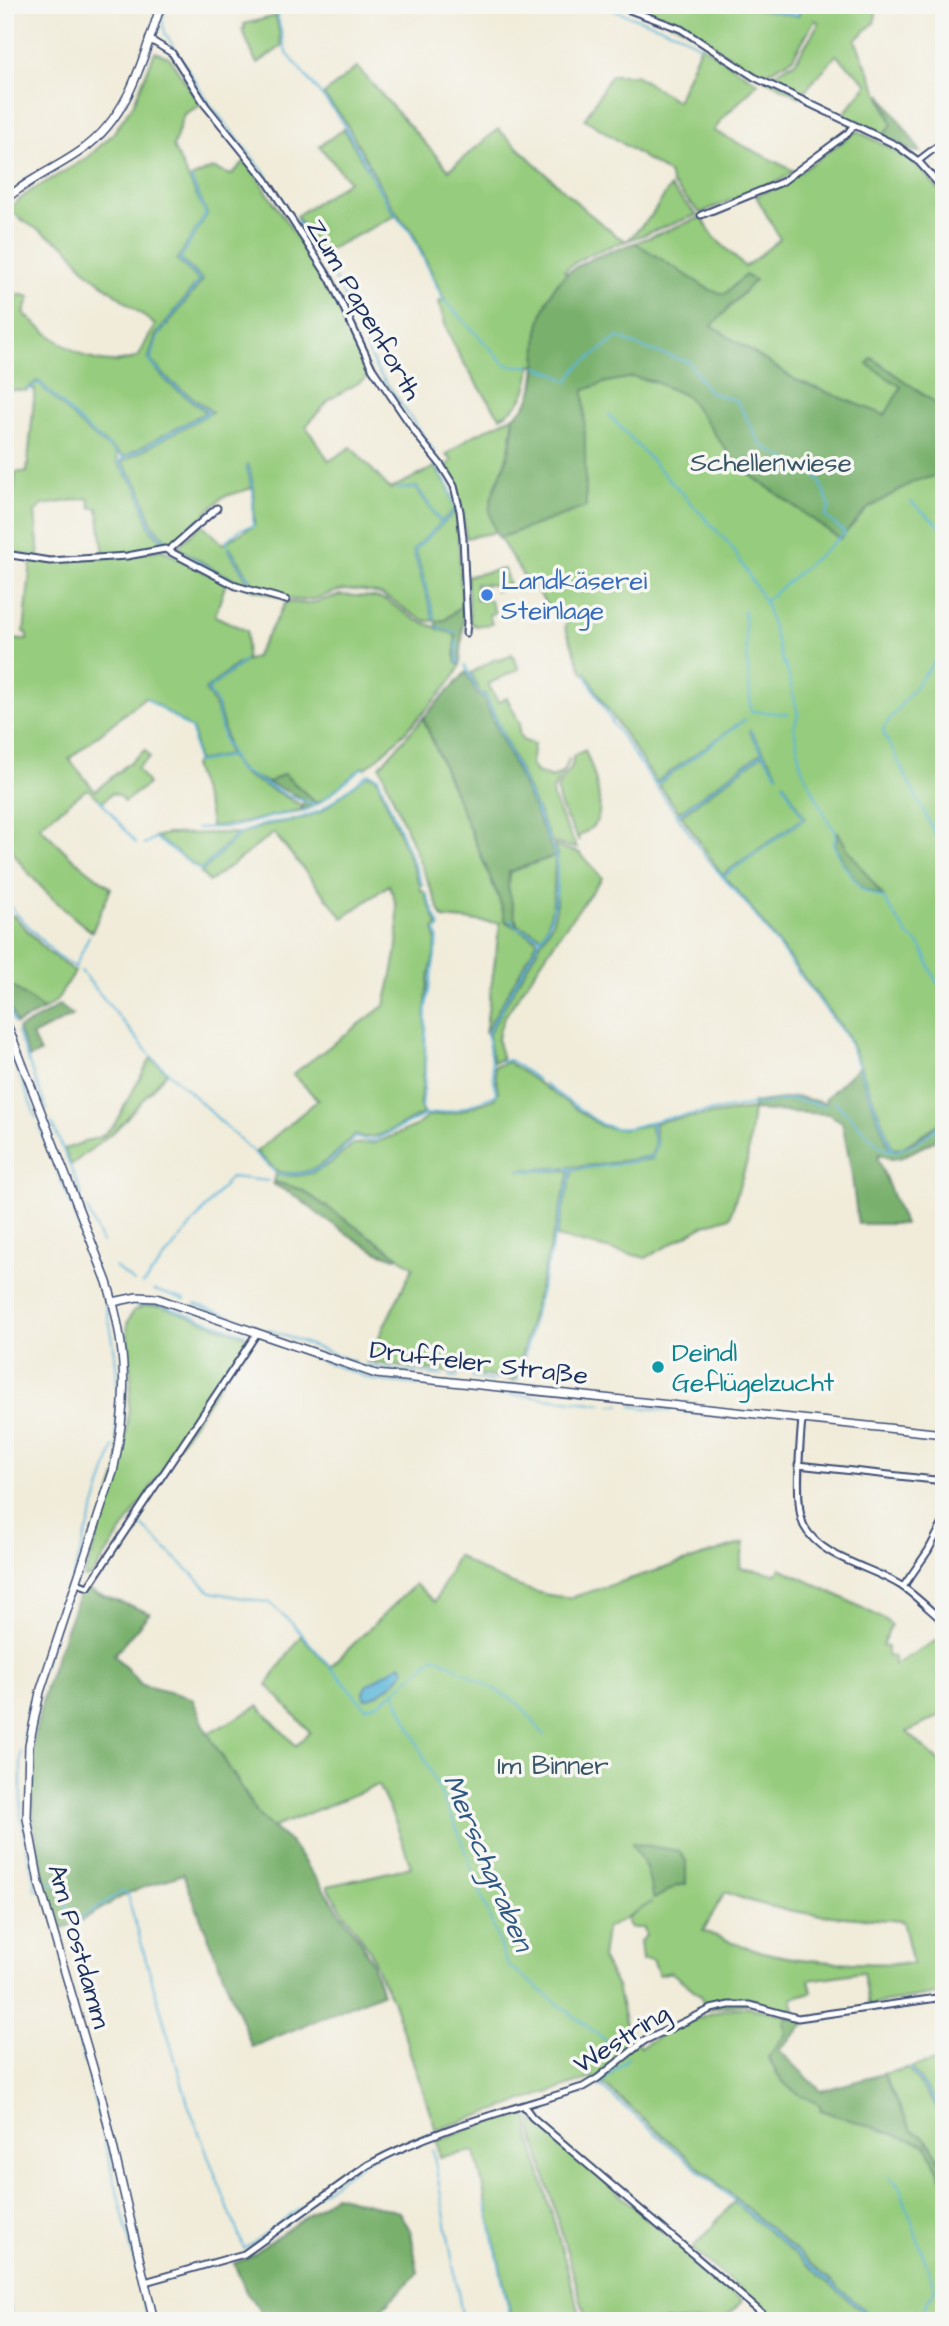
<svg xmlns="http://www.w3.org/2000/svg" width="949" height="2326" font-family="'Architects Daughter',sans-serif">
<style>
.green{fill:#96cc7d;stroke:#587e6e;stroke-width:2;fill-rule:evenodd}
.forest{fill:#78b06c;stroke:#4a7065;stroke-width:2}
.water{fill:#5cb6da;stroke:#3c729c;stroke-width:2}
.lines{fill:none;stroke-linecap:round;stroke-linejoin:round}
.stream{stroke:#5cb6da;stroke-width:2}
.minor-casing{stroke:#3b4b71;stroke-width:9}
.tertiary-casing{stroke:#3b4b71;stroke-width:10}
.minor{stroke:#fff;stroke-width:5}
.tertiary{stroke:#fff;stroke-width:7}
.shop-dot{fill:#3f7fe0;stroke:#f6f6f2;stroke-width:2.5}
.culture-dot{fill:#0f9aa8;stroke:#f6f6f2;stroke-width:2.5}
.labels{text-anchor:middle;stroke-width:7;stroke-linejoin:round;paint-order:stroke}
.street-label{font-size:26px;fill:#1b2f5e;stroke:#f6f6f2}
.park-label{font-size:26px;fill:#3a5666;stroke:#f6f6f2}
.shop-label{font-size:26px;fill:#366cbe;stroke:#f6f6f2;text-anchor:start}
.culture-label{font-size:26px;fill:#0d838f;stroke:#f6f6f2;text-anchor:start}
.water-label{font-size:28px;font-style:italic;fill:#2e5883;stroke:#f6f6f2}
</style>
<rect width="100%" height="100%" fill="#f6f6f2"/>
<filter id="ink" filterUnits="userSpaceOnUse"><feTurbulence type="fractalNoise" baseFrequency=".0143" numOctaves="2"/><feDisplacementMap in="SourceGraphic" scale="14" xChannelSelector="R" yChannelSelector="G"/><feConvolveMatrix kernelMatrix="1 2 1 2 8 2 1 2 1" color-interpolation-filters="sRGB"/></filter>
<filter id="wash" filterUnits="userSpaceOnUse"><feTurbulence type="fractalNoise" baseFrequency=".00686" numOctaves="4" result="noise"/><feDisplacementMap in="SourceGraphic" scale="28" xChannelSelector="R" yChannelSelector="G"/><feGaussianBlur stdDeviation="1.57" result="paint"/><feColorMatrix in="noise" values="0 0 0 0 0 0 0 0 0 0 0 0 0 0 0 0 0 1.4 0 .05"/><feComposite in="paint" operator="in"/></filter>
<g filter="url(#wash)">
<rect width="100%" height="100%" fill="#f1ecda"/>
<g class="green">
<path d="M625,5H736L798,16L803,5H878L874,23L855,40L892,124L883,136L841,117L868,84L836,55C825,70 812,81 800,97L765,79L795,62L819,23L815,20L792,59L761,76L682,27Z"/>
<polygon points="276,16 282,46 258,63 256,62 242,29 245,28 244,24"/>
<polygon points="701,45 758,83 721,120 714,131 794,171 781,180 700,213 672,184 669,174 585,119 611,75 635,75 677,101"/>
<path d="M155,52L169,57L201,105L184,114L173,147L206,214L177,260L199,280L156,335L148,360L168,383L206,412L124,457L88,430L39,381H37L25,391L5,389V306L14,305L18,294L30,297L24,313C33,323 43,330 54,338C83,358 103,369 138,357L155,325L86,271L67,247L25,222L8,209L29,192L87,158L112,135L134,103Z"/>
<path d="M357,67L449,170L498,129L586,211L617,236L627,241L651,216L670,187L697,215C674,223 652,232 629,240C605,248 584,254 564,271L568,273L588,261L702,217L712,235L745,267L780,239L756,196L783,184L857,131L908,157L924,172L944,196V1120L900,1149H893L848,1036L749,905L724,876L805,818L783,782L803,818L722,875L681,815L763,754L778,774L750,730L749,731L762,752L679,812L658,784L744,720L656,782L601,699L586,672L583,673L565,627L568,620L556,618L532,583L527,582L496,532L466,538C463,512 459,490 446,468L452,460L446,455L470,437L514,416L509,451L502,471L503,477L522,411L532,395L536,366L531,365C529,389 523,406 500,417C475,380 448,347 439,302L444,299L411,229L400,218L386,196L343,118L323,95Z"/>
<polygon points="344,129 395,216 320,254 296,216 349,181 319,146"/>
<path d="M246,160L328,285L364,363L372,375L329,400L306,426L329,461L351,447L390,489L435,467L449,488L455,509L441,522L417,487L398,489L416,488L441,523L413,550L434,621C414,623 396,597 376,593C366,591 349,589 339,591C328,593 318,600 307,600C289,602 267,593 249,588L252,584L251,580L230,547L228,549L249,583L248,585L221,573L177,547L202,524L223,544L254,525V488L248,464L246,465L252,488L223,497L171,545L153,526L140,488L122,462L212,412L170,381L150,360L158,336L203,280L180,259L207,214L191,178L212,168L231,175Z"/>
<polygon points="38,382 87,431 116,453 119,465 138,489 150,529 168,546 126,554 104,555 98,508 91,508 89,498 43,505 35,512 39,557 5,552 9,500 13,500 16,472 27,472 35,389 29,389"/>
<polygon points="457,510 462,605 445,620 436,621 415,549"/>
<path d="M163,550L226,583L215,616L247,631L246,661L255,657L286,602L309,604L340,595L375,597L386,600L416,620L455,634C457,642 454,653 456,663L460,665C458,681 382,756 366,768L362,767L326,798L316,803L284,774L268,783C259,778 245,776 239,768C220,744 228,715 208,690L245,661L237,664L205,690C223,713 219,730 229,755L197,761L193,730L145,697L69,759L95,791L145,750L150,757L137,768L148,784L124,802L120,796L112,793L103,802L87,789L39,826L70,856L111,888L92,932C58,906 27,877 5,840V639L27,640V633H24L31,560L50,563Z"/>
<polygon points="504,569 509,584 496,591 495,585 476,584 476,600 490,600 495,613 489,615 492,624 475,626 470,622 467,576"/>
<path d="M512,654L519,669L488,684L498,702L507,698L520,724L519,732L522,740L534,744L531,764L536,772L552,778C562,773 567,770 569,758C567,772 556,780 552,794L561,817L577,848L552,843L485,694L480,693L471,673L497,658L499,661Z"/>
<polygon points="423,718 499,899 506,922 537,939 537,942 485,1033 500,923 443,918 380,766"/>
<path d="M585,750C592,766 606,806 596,822C593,828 584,833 578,837L579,841C573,829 552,798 559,785C565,773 574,771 573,756Z"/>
<path d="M230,756L237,769L243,774L303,806L301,810C271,815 242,826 211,826L209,812L193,766L196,762Z"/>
<path d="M367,775L376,777L421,887L420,890L424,892L438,926L434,929C440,946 430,966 428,983C423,1016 427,1049 423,1082C422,1093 418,1105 423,1114C401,1123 378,1144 354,1135C332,1159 314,1178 278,1172L256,1152L318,1100L293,1074L385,1005C394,968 407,920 389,885L343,918L274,833L209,882L201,873L238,835L269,824L297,820L320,812Z"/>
<polygon points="237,833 201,870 155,837 166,834"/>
<polygon points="554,846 580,853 602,878 560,934 504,1018 499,1032 498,1041 502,1059 493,1062 489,1042 489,1033 552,923 556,908 557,855"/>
<path d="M555,856C554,884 556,912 542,936L517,925L508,887L509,872Z"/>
<polygon points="5,914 14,916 47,951 75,972 56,1001 44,1010 5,981"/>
<polygon points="151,1058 167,1072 118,1128 71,1165 64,1149 102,1136 114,1125"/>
<path d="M508,1062L601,1126C619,1131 632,1128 650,1124L655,1145L651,1156L599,1165L520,1170V1171H570L515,1381C466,1370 416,1372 367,1361L413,1267L302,1190L273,1181L275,1175L296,1176L312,1173L330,1164L353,1144L375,1143L416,1126L428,1116L458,1112L494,1099L498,1092L494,1066Z"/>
<polygon points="753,1109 747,1161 730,1217 705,1225 646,1258 556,1237 573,1170 652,1159 657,1144 654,1123 666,1120"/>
<polygon points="145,1306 161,1306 246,1336 247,1343 178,1446 176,1445 174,1448 176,1450 91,1577 84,1578 125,1448 131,1380 127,1324 133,1311"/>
<path d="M744,1543L740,1568L777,1574L780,1568L835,1594L886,1620L891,1625L882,1646L887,1647V1656L894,1657V1665L944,1636V1714L907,1732L944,1766V1993L869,2005L863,1972L809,1980L812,1992L792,1998L796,2014L751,2003L706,2009L700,1995L671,1972L659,1975L653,1960H642L640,1941L646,1936L644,1928H631L626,1919L652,1902L606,1929L602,1958L617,1987L626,2025L641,2047C667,2030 718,2005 749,2008C771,2010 791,2019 814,2019L794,2028L772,2056L780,2076L911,2129L883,2074L908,2068L944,2117V2321H877L595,2077L436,2130L392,1999L381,1979L369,1949L328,1889V1886L411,1867L396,1823L378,1785L272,1828L260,1817L208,1734L258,1706L296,1746L310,1732L267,1685L301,1635L330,1667L415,1584L435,1602L457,1555C482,1574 541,1599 573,1597ZM725,1892C784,1916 840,1917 903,1921L913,1964C867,1963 820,1964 776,1955C750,1950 727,1940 703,1931Z"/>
<polygon points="944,2059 944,2112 911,2067"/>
<polygon points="515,2112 523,2114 528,2118 531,2141 582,2321 512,2321 475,2151 440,2157 437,2141"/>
<polygon points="532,2120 534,2120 742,2301 723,2321 587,2321 533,2134"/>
<polygon points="734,2202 873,2321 777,2321 692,2249"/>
</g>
<g class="forest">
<polygon points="881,94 921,152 912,151 883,136 892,124"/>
<path d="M636,243L710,290L725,294L745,275L755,280L712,326L796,380L885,415L901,387L867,364L872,358L944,409V474L915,481L867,509L840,539L738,466L687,396L655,382L633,377L607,382L584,390L586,507L499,538C478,503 498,489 508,455C512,442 513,428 514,416C543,397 534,360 538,331C541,314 550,289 563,277C582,259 612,251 636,243Z"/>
<path d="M462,605C465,625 461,645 460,665L456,663C454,654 457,641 455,634L438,629L436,621L445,620Z"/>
<polygon points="466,672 478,695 483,697 555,856 509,872 508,887 517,925 506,922 499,898 423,718"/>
<polygon points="284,774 316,803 301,810 304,799 268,783"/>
<polygon points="838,832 847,848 883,896 861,888 842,861 835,845"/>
<polygon points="5,981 44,1010 16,1024 5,993"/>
<polygon points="59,1005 73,1015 32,1036 40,1053 29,1058 18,1029 48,1013"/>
<path d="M858,1067L890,1149C910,1151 927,1130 944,1120V1136L900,1158L891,1159L879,1154L878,1159L904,1224H858L851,1169L842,1122L828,1114L753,1110V1103L798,1097L825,1103L826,1098Z"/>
<polygon points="275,1182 302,1190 398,1256 396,1258 375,1251 355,1239 322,1217 297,1197 273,1184"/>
<path d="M87,1590L150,1613L114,1655L142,1685L192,1698L208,1734L260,1817L290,1842L362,1943L371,1961L382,1993L252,2047L183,1874L128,1893L75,1924L58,1929C38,1861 22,1791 38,1719C47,1676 65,1634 80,1592Z"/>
<polygon points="632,1843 679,1851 686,1861 686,1884 677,1886 654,1899 646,1868"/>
<path d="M786,2018L808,2021L779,2050L821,2091L883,2074L912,2131L923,2136L932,2146L944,2167V2182L926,2145L820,2110V2105C790,2090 783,2088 768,2057L786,2033L784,2023Z"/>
<polygon points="335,2195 400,2212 411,2232 418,2273 369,2321 268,2321 246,2292 234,2263 246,2259"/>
</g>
<path class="water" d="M401,1664L405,1670C397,1681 380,1696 366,1699L363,1692L366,1686Z"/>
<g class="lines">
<g class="stream">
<polyline points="167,5 162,19 165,33 209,103 268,177"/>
<polyline points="275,5 286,52 340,118 384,197 399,220 410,231 443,299 505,364 510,366 530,366"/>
<polyline points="600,5 680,34 700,46"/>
<polyline points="744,5 797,15 802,5"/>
<polyline points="296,220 341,289 375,367 435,452"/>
<polyline points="537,367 554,373 568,382 577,368 618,337 640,347 689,362 709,392 737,401 761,445 818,477 830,507 825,516 845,533 765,601 782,660 787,669 798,714 794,728 801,767 828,821 836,832 834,845 841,861 861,889 883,898 909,937 916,941 924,952 935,980 944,988"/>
<polyline points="27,391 39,382 88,430 124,459"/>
<polyline points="609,415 731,546 765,602"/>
<polyline points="398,489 417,488 442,523"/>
<polyline points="911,502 944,529"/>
<polyline points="169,545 151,527 139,489 119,461 209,412 169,382 149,360 161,330 201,280 179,260 206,214 191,179"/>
<polyline points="175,549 220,574 246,586"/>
<polyline points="247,586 250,584 250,581 226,544 227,540 241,529 253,526 253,488 247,465"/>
<polyline points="744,611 751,711 788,714"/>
<polyline points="435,620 414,550 455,510 449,488 436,466"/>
<polyline points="438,627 456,633"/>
<polyline points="457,641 458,663"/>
<polyline points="944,649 884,727 883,732 944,851"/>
<polyline points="244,661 207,690 216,702 224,740 238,769 288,796 317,805 362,768 364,769"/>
<polyline points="465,665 476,688"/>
<polyline points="585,674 613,724 655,785"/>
<polyline points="478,692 485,696 550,842"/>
<polyline points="146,698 192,730 196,762 231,756"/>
<polyline points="750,731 763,753 677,815 707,859 748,906 847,1038 893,1152"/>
<polyline points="764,754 777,774"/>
<polyline points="99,799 136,843"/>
<polyline points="677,815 655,785 746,719"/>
<polyline points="196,828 233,827 275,816 302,812 314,807"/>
<polyline points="144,844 155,838 201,871 238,834 268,823 297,819 320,811 369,773 378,777 423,886"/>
<polyline points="722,877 804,818 783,783"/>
<polyline points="5,905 9,906 55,954 76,968"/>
<path d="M541,938C556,917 562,870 552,846"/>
<polyline points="75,967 89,936"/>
<path d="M81,971L152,1057L277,1174C317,1177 327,1165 354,1138L372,1141L425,1115L457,1110L496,1095L487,1034L541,938L516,927L510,919"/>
<polyline points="5,998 14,1023"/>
<polyline points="17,1032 47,1110"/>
<polyline points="5,1037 36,1118"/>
<polyline points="500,1061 510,1060 538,1080"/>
<polyline points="544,1084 601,1124 614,1128 629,1128 665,1118 793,1099 826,1106"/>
<polyline points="834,1101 880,1147 894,1152 914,1144 944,1123"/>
<polyline points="425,1115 422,1108 425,1078 426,1009 438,937 436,931 440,927 426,893"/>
<polyline points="52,1123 82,1195"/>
<polyline points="40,1128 72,1207"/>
<polyline points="521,1171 572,1169"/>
<polyline points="87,1208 102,1243"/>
<polyline points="75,1214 87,1250"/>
<path d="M90,1257C113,1321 122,1368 115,1437"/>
<polyline points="115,1267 134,1282"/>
<polyline points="143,1284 231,1177 268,1181"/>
<polyline points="154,1290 185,1300"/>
<polyline points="195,1304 258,1326"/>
<polyline points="137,1306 152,1303 161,1305 246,1334"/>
<polyline points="267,1329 355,1362"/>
<polyline points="309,1356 374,1380 437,1387"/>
<polyline points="365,1365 396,1371 442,1375"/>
<polyline points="450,1376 458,1377"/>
<polyline points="471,1378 493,1381"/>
<polyline points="518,1380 572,1169 614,1165 652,1157 656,1145 651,1121"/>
<polyline points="450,1388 602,1404"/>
<polyline points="611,1405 620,1405"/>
<polyline points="631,1406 670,1411"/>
<polyline points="680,1411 706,1414"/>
<polyline points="137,1521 211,1592 270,1603 292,1623 366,1708 380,1703 394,1692 458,1831 505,1959 509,1966 623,2054"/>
<polyline points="73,1576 114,1446"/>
<polyline points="42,1669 68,1587"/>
<path d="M394,1692L435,1656L515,1701C527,1710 534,1725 545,1735"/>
<polyline points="23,1739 38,1679"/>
<polyline points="21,1752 21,1817 36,1892"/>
<polyline points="47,1883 57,1884 73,1921 78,1920 123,1891 127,1894 188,2104 244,2249 365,2161 384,2151 429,2134"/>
<polyline points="78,2037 86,2067"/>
<polyline points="628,2058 599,2085 875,2321"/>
<polyline points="910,2068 944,2114"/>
<polyline points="88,2073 139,2280"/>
<polyline points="433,2150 463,2321"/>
<polyline points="890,2177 900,2188 935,2289 916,2321"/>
<polyline points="486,2203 511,2321"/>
<polyline points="5,2243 11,2321"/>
<polyline points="140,2288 148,2321"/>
</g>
</g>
</g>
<g filter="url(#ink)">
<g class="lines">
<defs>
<g id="minor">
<polyline points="616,5 681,29 754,77 896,145 918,161 944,190"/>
<polyline points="149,39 172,53 206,106 266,180 330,279 372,368 420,439 441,465 454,486 460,511 463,538 467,622 466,633"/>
<polyline points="918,161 944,141"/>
<polyline points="701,215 782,182 848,133 853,126"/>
<polyline points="169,550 217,508"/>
<polyline points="5,554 50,561 127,556 165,549 236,586 286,600"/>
<path d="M802,1419C800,1443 794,1505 804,1526C821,1559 874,1567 903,1587C917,1597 930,1610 944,1622"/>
<polyline points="798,1465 944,1481"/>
<polyline points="77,1583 88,1587 257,1333"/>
<polyline points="903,1587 928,1551 944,1521"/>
<polyline points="524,2106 532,2117 771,2321"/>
<path d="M145,2282L244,2254L368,2165C435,2128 511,2110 583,2087L598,2078L644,2041L711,2009L729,2005H750L798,2018L944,1997"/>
</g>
<g id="tertiary">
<path d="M5,200C28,179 57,168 82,150C130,116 143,58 161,5"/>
<path d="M5,1019L107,1282C128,1349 128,1404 113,1472L40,1692L29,1745L27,1818L39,1883L101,2095L154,2321"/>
<polyline points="113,1302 137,1297 156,1298 376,1374 944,1434"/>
</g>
</defs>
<use href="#minor" class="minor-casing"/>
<use href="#tertiary" class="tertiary-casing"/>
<use href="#minor" class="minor"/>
<use href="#tertiary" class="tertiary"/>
</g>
</g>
<circle class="shop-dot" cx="487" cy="595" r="7"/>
<circle class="culture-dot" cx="658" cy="1367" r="7"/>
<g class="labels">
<g class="street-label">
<text transform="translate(365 309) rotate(60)" y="9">Zum Papenforth</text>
<text transform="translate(479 1362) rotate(7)" y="9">Druffeler Straße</text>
<text transform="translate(80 1946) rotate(74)" y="9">Am Postdamm</text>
<text transform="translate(621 2038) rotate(-32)" y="9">Westring</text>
</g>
<g class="park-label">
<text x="771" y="471">Schellenwiese</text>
<text x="553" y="1774">Im Binner</text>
</g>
<g class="shop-label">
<text x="501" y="589">Landkäserei<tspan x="501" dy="30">Steinlage</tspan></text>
</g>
<g class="culture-label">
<text x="672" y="1361">Deindl<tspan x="672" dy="30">Geflügelzucht</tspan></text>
</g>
<g class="water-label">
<text transform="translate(489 1862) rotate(67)" y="10">Merschgraben</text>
</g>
</g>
<rect width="949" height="2326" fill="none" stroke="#f6f6f2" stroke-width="28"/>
</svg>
